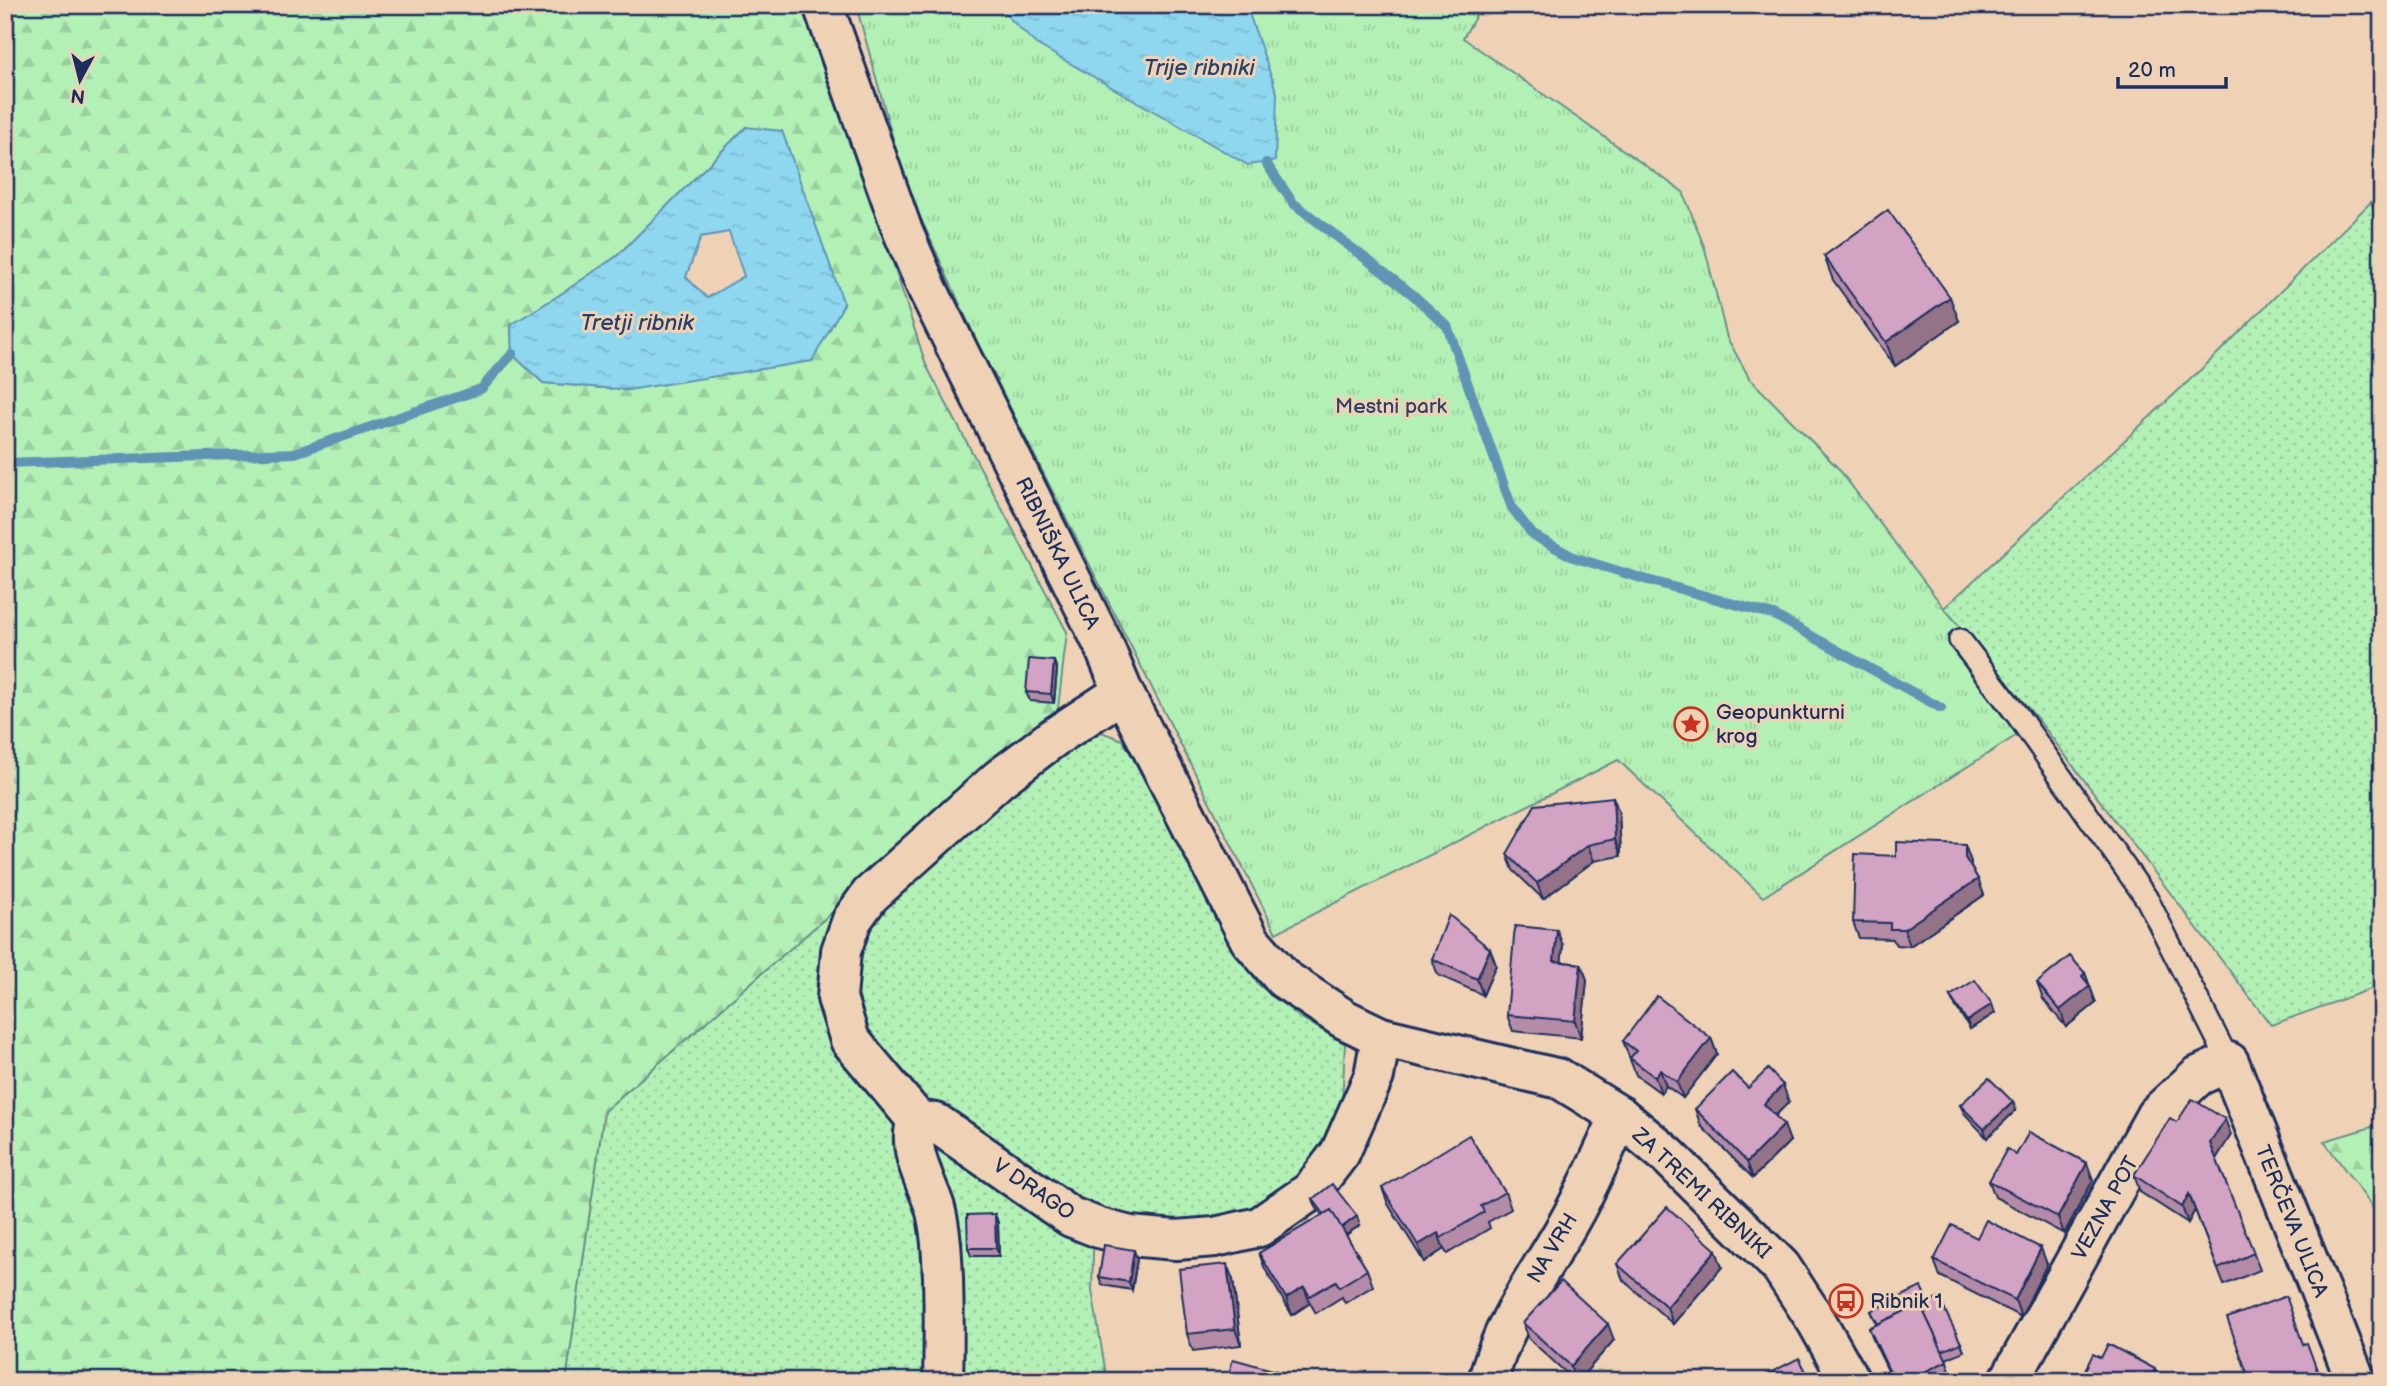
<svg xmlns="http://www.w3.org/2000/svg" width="2387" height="1386" font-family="'Balsamiq Sans',sans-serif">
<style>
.grass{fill:url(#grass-dots);stroke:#67908a;stroke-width:2}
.forest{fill:url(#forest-firs);stroke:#67908a;stroke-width:2;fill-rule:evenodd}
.park{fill:url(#park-tufts);stroke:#67908a;stroke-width:2}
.water{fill:url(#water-ripples);stroke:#6094b5;stroke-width:2;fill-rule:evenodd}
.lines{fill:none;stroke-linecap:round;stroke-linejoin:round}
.stream{stroke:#6094b5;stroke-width:10}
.service-casing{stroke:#1b2f5e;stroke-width:26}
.minor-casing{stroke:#1b2f5e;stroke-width:44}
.service{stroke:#efd2b6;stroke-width:21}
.minor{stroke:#efd2b6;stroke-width:38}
.wall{fill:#b58ca8;stroke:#1b2f5e;stroke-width:2}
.shaded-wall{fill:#947288;stroke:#1b2f5e;stroke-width:2}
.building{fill:#d3a3c3;stroke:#1b2f5e;stroke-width:2}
.labels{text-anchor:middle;stroke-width:6;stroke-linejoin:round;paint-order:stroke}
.park-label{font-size:21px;fill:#2a4267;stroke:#efd2b6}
.street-label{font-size:21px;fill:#1b2f5e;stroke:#efd2b6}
.poi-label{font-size:21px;fill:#1b2f5e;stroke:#efd2b6;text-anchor:start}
.water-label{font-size:23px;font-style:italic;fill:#26406c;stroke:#efd2b6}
</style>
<defs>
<pattern id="grass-dots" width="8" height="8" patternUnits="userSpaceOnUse" patternTransform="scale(1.75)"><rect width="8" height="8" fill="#b3f0b5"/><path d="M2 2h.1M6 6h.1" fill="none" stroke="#99ce9e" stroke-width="1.8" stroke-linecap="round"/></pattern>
<pattern id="forest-firs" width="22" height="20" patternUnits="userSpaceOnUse" patternTransform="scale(1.75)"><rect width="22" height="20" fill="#b3f0b5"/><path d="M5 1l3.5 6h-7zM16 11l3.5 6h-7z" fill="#99ce9e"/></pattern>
<pattern id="park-tufts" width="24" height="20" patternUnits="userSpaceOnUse" patternTransform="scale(1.75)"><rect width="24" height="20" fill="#b3f0b5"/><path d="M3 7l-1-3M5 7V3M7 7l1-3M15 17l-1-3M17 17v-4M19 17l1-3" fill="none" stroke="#99ce9e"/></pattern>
<pattern id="water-ripples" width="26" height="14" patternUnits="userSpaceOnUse" patternTransform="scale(1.75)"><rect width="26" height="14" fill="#8ed7ef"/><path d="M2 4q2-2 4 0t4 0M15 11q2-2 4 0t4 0" fill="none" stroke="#7ab9cf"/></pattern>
</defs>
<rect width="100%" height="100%" fill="#efd2b6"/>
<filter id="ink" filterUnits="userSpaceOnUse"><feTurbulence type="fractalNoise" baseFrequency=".0143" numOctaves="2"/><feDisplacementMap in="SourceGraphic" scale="14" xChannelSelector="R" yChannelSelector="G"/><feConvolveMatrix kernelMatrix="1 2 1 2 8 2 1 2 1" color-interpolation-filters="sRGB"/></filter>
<g filter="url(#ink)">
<g class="grass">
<polygon points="2371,202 2382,232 2382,985 2271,1025 2039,721 1944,608 2209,362"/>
<polygon points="1057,716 1123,740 1258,984 1298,1016 1345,1044 1342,1105 1307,1171 1274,1205 1209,1223 1094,1215 1092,1290 1107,1381 566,1381 604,1111"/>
</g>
<g class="forest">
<path d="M5,5H810L926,365L1067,632L1057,716L604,1111L566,1381H5ZM746,127L844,304L628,390L543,383L512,354L511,325L558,296L617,256Z"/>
<polygon points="2382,1124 2382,1220 2324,1141"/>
</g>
<polygon class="park" points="856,5 1482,5 1463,38 1683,192 1705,249 1727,338 1750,379 1838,468 1944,608 2039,721 1763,897 1618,760 1276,933 979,346 906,186"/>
<g class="water">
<polygon points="996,5 1246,5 1277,93 1275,161 1248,165 1036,44"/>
<path d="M746,127L782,131L844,304L812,361L628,390L543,383L512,354L511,325L558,296L617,256ZM729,232L744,276L707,298L686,277L701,237Z"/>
</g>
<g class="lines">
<g class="stream">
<polyline points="1266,163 1293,203 1412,294 1447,326 1512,508 1533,535 1573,557 1644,579 1774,615 1941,708"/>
<polyline points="5,463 295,453 481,389 512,354"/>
</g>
<defs>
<polyline id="service" points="1960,640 2018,716 2147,899 2229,1062"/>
<g id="minor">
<polyline points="823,5 903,232 928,290 1103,644 1123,692 1250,940 1284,979 1344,1019 1381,1037 1560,1079 1620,1116 1667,1155 1781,1267 1817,1322 1850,1381"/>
<polyline points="917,1120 936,1123 1071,1217 1099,1228 1130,1236 1176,1240 1215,1237 1259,1227 1311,1191 1340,1153 1374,1076 1381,1037"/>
<polyline points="917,1120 850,1040 837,998 841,951 852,920 870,895 999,779 1053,738 1123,692"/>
<path d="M917,1120C906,1149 926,1180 935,1208C941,1230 942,1255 943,1278C944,1312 944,1346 943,1381"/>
<path d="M1488,1381C1503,1319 1541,1273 1571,1218C1589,1186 1604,1150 1620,1116"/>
<polyline points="2009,1381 2156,1115 2198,1076 2229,1062 2356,1381"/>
</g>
</defs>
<use href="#service" class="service-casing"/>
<use href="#minor" class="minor-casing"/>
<use href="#service" class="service"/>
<use href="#minor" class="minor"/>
</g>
<g class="wall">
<polygon points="1824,256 1959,321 1895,366 1833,280"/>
<polygon points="1057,669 1054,703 1030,701 1026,692"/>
<polygon points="1613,797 1619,813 1621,856 1594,861 1543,899 1513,870 1507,854"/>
<polygon points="1896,856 1971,862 1971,867 1978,879 1984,895 1910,946 1896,945 1893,939 1859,938 1853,922"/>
<polygon points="1563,946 1561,962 1581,964 1587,980 1581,1038 1513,1031 1507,1015"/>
<polygon points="1490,949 1496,965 1483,995 1438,975 1432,959"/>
<polygon points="2085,973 2096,1003 2066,1027 2043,999 2037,983"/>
<polygon points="1950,996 1995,1013 1970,1029 1954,1004"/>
<polygon points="1711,1038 1717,1054 1683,1098 1666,1086 1661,1093 1636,1075 1623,1041"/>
<polygon points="1748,1088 1789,1102 1775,1116 1790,1141 1753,1178 1701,1126 1695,1109"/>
<polygon points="2013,1102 2016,1110 1987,1138 1964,1113 1960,1105"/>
<polygon points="2177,1122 2231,1135 2216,1158 2260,1270 2224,1285 2195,1210 2188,1223 2140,1192 2134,1175"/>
<polygon points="2016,1155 2093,1180 2064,1234 1995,1197 1989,1181"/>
<polygon points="1382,1188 1505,1192 1511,1209 1488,1222 1490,1228 1447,1254 1444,1249 1424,1262 1388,1204"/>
<polygon points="1313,1199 1360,1225 1346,1235 1367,1270 1373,1286 1345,1303 1342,1297 1316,1313 1310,1303 1292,1315 1265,1269 1259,1253 1322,1215 1316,1207"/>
<polygon points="995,1214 998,1223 999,1256 971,1256 968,1248"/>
<polygon points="1977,1238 2047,1264 2021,1317 1940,1276 1934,1260"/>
<polygon points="1137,1259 1132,1290 1102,1285 1099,1277"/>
<polygon points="1617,1264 1722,1267 1673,1324 1623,1280"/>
<polygon points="1233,1280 1241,1345 1193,1351 1187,1334"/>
<polygon points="1929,1303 1961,1343 1964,1351 1946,1359 1953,1378 1951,1379 1951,1381 1893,1381 1875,1344 1869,1328 1877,1324 1871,1311"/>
<polygon points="1523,1323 1614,1340 1578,1381 1575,1381 1529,1339"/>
<polygon points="2101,1358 2155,1369 2160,1381 2085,1381 2083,1374"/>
</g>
<g class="shaded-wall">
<polygon points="1950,297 1959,321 1895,366 1886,342"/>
<polygon points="1054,661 1057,669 1054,703 1051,694"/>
<polygon points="1613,797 1619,813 1621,856 1615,839"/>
<polygon points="1588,845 1594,861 1543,899 1537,883"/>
<polygon points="1965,845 1971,862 1971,875 1965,858"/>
<polygon points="1978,879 1984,895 1910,946 1904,929"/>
<polygon points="1557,930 1563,946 1560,977 1554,961"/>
<polygon points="1490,949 1496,965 1483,995 1477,979"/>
<polygon points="1581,964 1587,980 1581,1038 1575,1021"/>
<polygon points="2085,973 2096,1003 2066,1027 2060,1010 2082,976"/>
<polygon points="1992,1004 1995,1013 1970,1029 1967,1021"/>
<polygon points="1711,1038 1717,1054 1683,1098 1677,1082"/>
<polygon points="1660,1070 1666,1086 1661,1093 1655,1077"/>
<polygon points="1783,1085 1789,1102 1770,1121 1764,1104"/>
<polygon points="2013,1102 2016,1110 1987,1138 1984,1129"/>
<polygon points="2225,1119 2231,1135 2216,1159 2210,1143"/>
<polygon points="1784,1125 1790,1141 1753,1178 1747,1162"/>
<polygon points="2087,1163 2093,1180 2064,1234 2058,1217"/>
<polygon points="2189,1194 2195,1210 2188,1223 2182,1207"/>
<polygon points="995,1214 998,1223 999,1256 996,1248"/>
<polygon points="1357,1216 1360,1225 1343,1237 1340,1229"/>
<polygon points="1438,1233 1444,1249 1424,1262 1418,1245"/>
<polygon points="2041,1248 2047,1264 2021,1317 2015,1300"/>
<polygon points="1134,1250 1137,1259 1132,1290 1129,1282"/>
<polygon points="1716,1250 1722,1267 1673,1324 1667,1307"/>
<polygon points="1227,1264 1233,1280 1241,1345 1235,1329"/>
<polygon points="1304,1287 1310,1303 1292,1315 1286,1298"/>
<polygon points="1608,1324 1614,1340 1578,1381 1576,1381 1571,1366"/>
<polygon points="2155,1369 2160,1381 2149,1381"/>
</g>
<g class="building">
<polygon points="1888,210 1950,297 1886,342 1824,256"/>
<polygon points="1029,659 1054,661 1051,694 1026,692"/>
<polygon points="1613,797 1615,839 1588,845 1537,883 1507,854 1535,805"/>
<polygon points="1896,842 1965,845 1965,858 1978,879 1904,929 1890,929 1890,923 1853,922 1855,854 1896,856"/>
<polygon points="1449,915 1490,949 1477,979 1432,959"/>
<polygon points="1515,926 1557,930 1554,961 1581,964 1575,1021 1507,1015"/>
<polygon points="2070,956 2085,973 2082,976 2090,986 2060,1010 2037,983"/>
<polygon points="1975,980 1992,1004 1967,1021 1950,996"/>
<polygon points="1657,996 1711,1038 1677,1082 1660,1070 1655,1077 1630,1058 1636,1051 1623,1041"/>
<polygon points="1768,1069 1783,1085 1764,1104 1784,1125 1747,1162 1695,1109 1732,1072 1748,1088"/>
<polygon points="1989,1078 2013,1102 1984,1129 1960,1105"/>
<polygon points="2192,1099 2225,1119 2210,1143 2254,1253 2218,1269 2189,1194 2182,1207 2134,1175 2170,1118 2177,1122"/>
<polygon points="2029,1132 2087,1163 2058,1217 1989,1181 2007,1149 2016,1155"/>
<polygon points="1469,1135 1505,1192 1481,1206 1484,1212 1441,1238 1438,1233 1418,1245 1382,1188"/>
<polygon points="1332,1184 1357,1216 1341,1228 1331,1210 1324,1214 1313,1199"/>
<polygon points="1667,1207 1716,1250 1667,1307 1617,1264"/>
<polygon points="1331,1210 1367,1270 1339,1287 1336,1281 1310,1296 1304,1287 1286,1298 1259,1253"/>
<polygon points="995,1214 996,1248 968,1248 967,1215"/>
<polygon points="1986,1220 2041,1248 2015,1300 1934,1260 1952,1225 1977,1238"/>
<polygon points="1104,1245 1134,1250 1129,1282 1099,1277"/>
<polygon points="1227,1264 1235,1329 1187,1334 1179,1269"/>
<polygon points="1561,1281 1608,1324 1571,1366 1523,1323"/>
<polygon points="1921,1287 1929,1303 1939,1298 1961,1343 1942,1351 1920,1304 1878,1324 1871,1311"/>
<polygon points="2286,1296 2303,1344 2307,1343 2321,1381 2250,1381 2227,1318"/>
<polygon points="1920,1304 1947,1361 1906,1381 1894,1381 1869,1328"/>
<polygon points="2108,1344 2155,1369 2149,1381 2089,1381 2091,1378 2083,1374 2093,1354 2101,1358"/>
<polygon points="1799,1358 1811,1381 1754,1381"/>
<polygon points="1233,1359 1291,1375 1289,1381 1227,1381"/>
<polygon points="1947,1371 1951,1381 1925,1381"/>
</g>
</g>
<defs>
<symbol id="sight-ring" viewBox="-11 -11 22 22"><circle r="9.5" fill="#efd2b6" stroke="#c8321e" stroke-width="1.5"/><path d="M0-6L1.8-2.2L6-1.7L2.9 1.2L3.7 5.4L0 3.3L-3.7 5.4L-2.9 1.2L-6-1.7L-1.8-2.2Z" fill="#c8321e"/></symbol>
<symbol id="bus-ring" viewBox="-11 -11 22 22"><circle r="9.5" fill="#efd2b6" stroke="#c8321e" stroke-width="1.5"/><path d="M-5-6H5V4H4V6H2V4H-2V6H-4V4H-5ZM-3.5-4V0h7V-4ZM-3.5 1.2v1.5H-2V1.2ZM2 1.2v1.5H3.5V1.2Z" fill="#c8321e"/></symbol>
</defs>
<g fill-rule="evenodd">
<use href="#sight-ring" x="1672" y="705" width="38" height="38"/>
<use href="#bus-ring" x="1827" y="1282" width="38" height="38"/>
</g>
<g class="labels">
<g class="park-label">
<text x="1391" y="413">Mestni park</text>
</g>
<g class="street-label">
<text transform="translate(1058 553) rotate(64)" y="7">RIBNIŠKA ULICA</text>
<text transform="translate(1034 1189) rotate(34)" y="7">V DRAGO</text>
<text transform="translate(1702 1193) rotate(43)" y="7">ZA TREMI RIBNIKI</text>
<text transform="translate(2105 1208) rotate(-61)" y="7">VEZNA POT</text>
<text transform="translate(2292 1221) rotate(68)" y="7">TERČEVA ULICA</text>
<text transform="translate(1552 1248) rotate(-59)" y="7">NA VRH</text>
</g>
<g class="poi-label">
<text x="1716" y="719">Geopunkturni<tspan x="1716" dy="24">krog</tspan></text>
<text x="1870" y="1308">Ribnik 1</text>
</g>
<g class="water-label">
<text x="1199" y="75">Trije ribniki</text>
<text x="637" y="330">Tretji ribnik</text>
</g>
</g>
<rect width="2387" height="1386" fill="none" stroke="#efd2b6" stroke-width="28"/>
<rect x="14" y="14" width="2359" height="1358" fill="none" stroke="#1b2f5e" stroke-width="2.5" filter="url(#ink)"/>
<g transform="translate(80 80) rotate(187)" stroke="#efd2b6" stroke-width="5" paint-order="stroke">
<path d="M0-5L12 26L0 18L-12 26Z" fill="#1b2f5e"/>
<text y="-10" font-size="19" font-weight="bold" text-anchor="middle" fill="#1b2f5e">N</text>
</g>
<path d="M2118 77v10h108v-10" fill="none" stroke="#1b2f5e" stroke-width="3.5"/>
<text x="2128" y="77" font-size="21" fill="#1b2f5e" stroke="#efd2b6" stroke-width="5" paint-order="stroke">20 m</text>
</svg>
